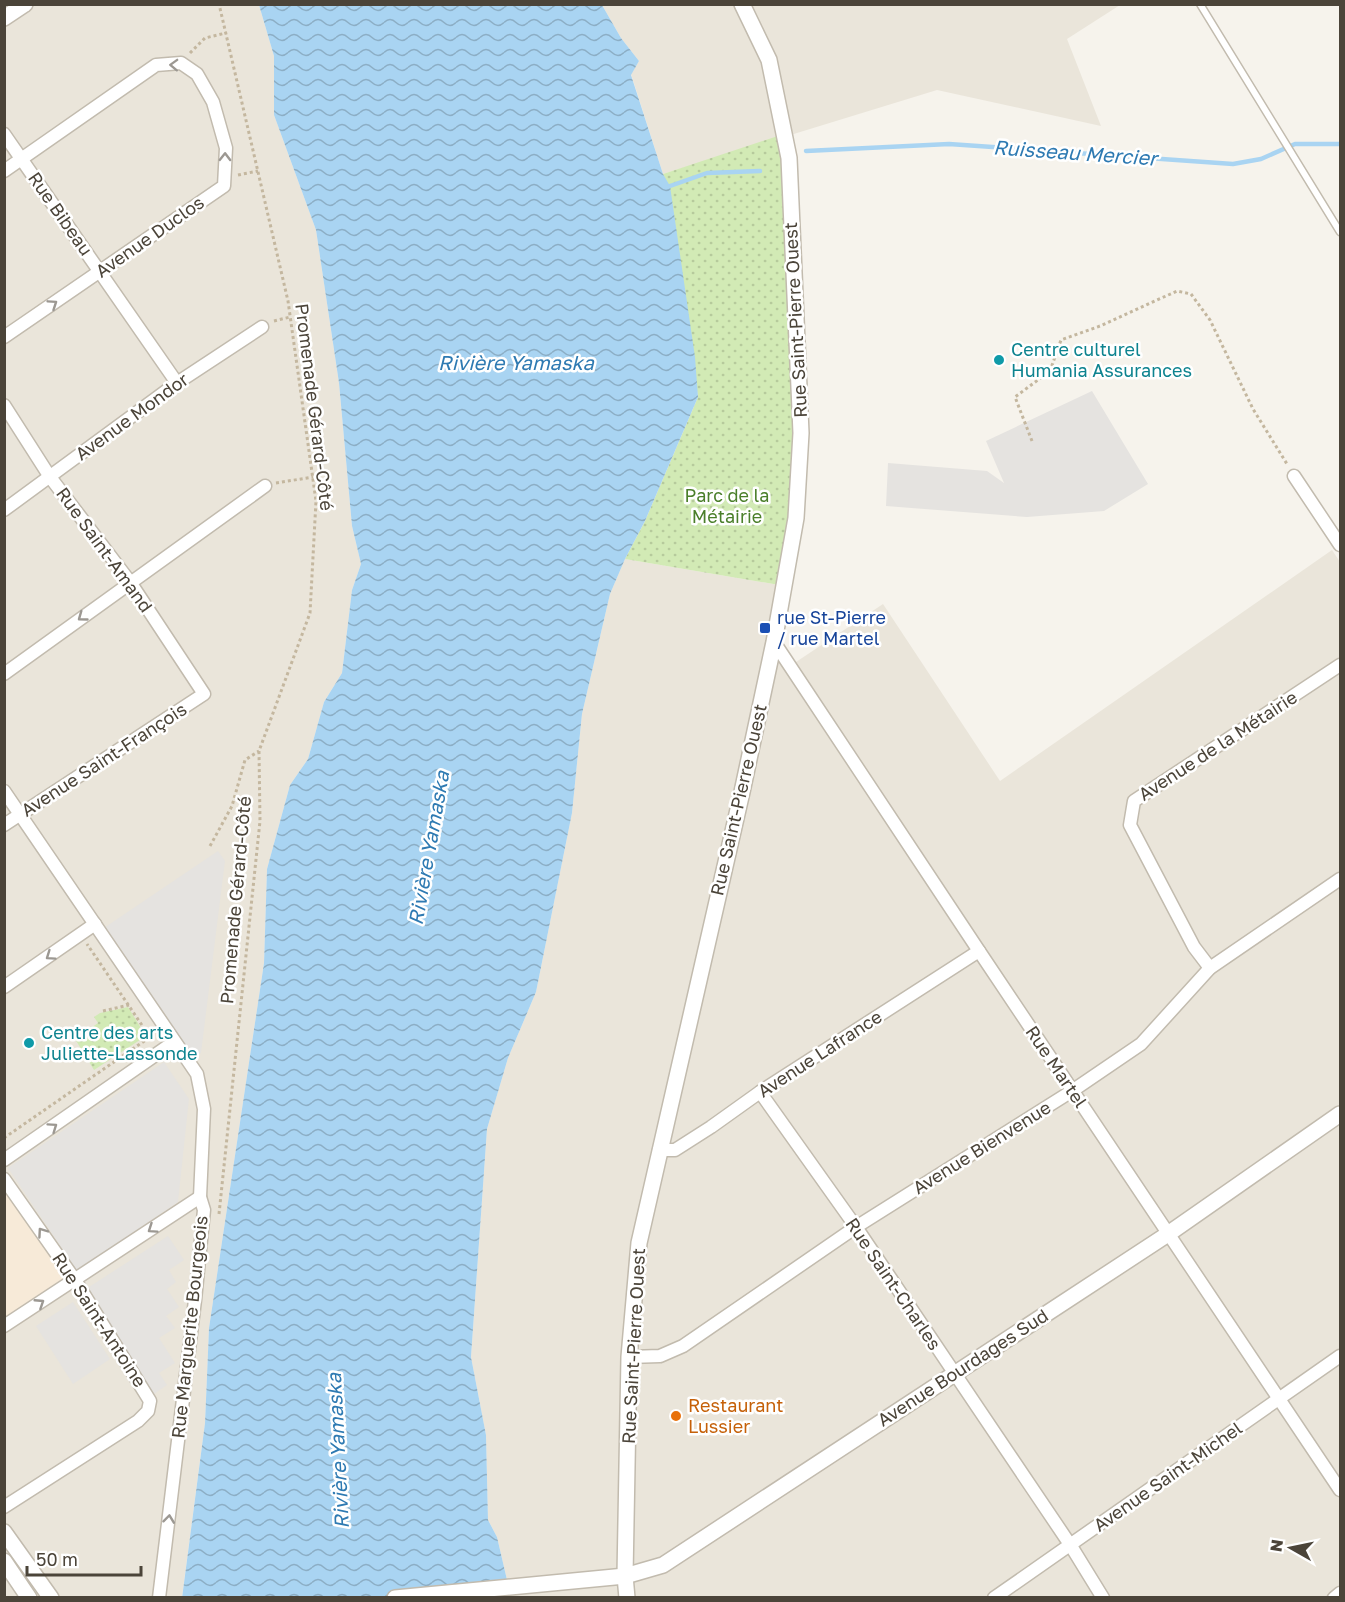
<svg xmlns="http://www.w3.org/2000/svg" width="1345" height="1602" font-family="'Golos Text',sans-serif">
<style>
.residential{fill:#eae5da}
.commercial{fill:#f7ead8}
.grass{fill:url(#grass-dots)}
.parking{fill:#e5e3e0}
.water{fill:url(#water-waves)}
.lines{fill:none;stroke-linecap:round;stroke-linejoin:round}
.stream{stroke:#a9d4f2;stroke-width:4.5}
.service-casing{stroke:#c2bbae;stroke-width:9}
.minor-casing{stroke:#c2bbae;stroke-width:15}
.tertiary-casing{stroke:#c2bbae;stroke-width:18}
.path{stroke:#c4b79f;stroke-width:3;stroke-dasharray:3 3;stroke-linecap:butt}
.service{stroke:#fff;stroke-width:6}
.minor{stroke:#fff;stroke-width:12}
.tertiary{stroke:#fff;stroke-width:15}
.oneway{stroke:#9c9892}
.culture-dot{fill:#0f9aa8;stroke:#fff;stroke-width:2}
.transit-dot{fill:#1a4fb4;stroke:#fff;stroke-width:2}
.food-dot{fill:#e8710a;stroke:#fff;stroke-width:2}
.labels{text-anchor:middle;stroke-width:5;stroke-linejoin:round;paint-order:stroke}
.street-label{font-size:18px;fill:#4b4439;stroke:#fff}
.culture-label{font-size:18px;fill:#0d838f;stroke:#fff;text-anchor:start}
.park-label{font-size:18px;fill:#4a7f2a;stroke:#fff}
.transit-label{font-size:18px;fill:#164399;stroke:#fff;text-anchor:start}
.food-label{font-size:18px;fill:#c56008;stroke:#fff;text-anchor:start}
.water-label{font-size:20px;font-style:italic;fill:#2e7ab2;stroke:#fff}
</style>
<defs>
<pattern id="grass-dots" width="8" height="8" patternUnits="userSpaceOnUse" patternTransform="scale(1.5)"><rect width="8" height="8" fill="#d2eab5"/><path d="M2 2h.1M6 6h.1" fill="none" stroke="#b6ca9c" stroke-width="1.8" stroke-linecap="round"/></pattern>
<pattern id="water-waves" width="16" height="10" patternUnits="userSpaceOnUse" patternTransform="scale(1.5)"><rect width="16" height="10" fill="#a9d4f2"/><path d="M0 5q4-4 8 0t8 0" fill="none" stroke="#8caec5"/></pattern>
</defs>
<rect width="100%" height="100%" fill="#f6f3ec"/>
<g class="residential">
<polygon points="5,5 259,5 274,56 274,115 316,230 339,383 352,526 361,564 352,590 342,673 324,702 308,759 290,785 267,869 264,963 209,1328 205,1423 182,1597 5,1598"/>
<polygon points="602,5 1120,5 1067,39 1101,126 937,90 663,174 631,74 639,61 621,38"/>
<polygon points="1332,550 1340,562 1340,1597 511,1597 497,1537 488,1520 486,1435 471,1357 487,1129 508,1058 536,992 572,813 582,714 610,594 625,559 785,586 774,642 790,666 883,604 1000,781"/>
</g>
<polygon class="commercial" points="4,1179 75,1280 4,1326"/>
<g class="grass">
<polygon points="784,134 789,158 796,518 785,586 625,559 645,521 698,397 663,174"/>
<polygon points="128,1007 146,1036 94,1070 75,1039 98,1023 94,1017 100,1013"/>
</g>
<g class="parking">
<polygon points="1092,391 1148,484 1104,511 1027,517 886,506 888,463 987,471 1004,483 986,441"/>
<polygon points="218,851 225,861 201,1053 187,1059 101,930"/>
<polygon points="164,1062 189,1099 178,1202 77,1271 8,1168"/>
<polygon points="168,1236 184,1260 169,1270 176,1282 167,1289 179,1307 166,1316 175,1328 159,1338 175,1363 159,1373 167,1385 154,1394 86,1289"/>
<polygon points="73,1302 110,1359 73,1384 36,1326"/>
</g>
<polygon class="water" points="259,5 602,5 621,38 639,61 631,75 663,174 670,186 695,357 698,397 645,521 625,559 610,594 582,714 572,813 536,992 508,1058 487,1129 471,1357 486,1435 488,1520 497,1537 511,1597 182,1598 205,1423 209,1328 264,963 267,869 290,785 308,759 324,702 342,673 352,590 361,564 352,526 339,383 316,230 274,115 274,56"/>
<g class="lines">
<g class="stream">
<polyline points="806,151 949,144 1233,164 1261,159 1295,144 1340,144"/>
<polyline points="670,186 707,173 760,171"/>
</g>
<defs>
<polyline id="service" points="1200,4 1340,232"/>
<g id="minor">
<polyline points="4,134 177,383"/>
<polyline points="4,171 156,65 181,63 197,74 213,102 226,148 224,186 4,337"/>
<polyline points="4,405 50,477 130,582 204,694 4,825"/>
<polyline points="1294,476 1340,545"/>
<polyline points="4,510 177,383 262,327"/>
<polyline points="774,642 979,951 1340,1490"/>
<polyline points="4,674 265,486"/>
<polyline points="4,791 197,1074 204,1109 200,1197 204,1210 195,1300 159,1598"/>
<polyline points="1210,968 1194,947 1130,825 1134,801 1340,665"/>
<polyline points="4,987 95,924"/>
<polyline points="760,1092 856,1227 1071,1546 1103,1598"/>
<polyline points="659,1150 675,1150 711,1127 760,1092 979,951"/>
<polyline points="4,1160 174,1042"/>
<polyline points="4,1179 75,1280 150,1401 148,1411 138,1421 4,1507"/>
<polyline points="4,1326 200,1197"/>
<polyline points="629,1357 660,1356 683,1346 856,1227 1072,1091 1141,1044 1210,968 1340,879"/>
<polyline points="994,1598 1340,1356"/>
<polyline points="1334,1598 1340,1593"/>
</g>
<g id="tertiary">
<polyline points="4,18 25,4"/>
<polyline points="4,1532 51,1598"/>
<polyline points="4,1561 29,1598"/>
<polyline points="395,1598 625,1576 663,1565 1168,1234 1340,1114"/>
<polyline points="627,1598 625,1576 629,1357 639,1243 742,792 774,642 796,518 801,433 789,158 769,60 742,4"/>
</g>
</defs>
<use href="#service" class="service-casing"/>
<use href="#minor" class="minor-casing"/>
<use href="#tertiary" class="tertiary-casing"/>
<g class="path">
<polyline points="190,53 205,38 226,33"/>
<polyline points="238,175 258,171"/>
<polyline points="274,321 290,317"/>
<polyline points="1032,441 1015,397 1050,371 1061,340 1100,326 1177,291 1191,294 1210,320 1253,409 1287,464"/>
<polyline points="276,483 313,477"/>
<polyline points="210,846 232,806 245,760 259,751"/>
<polyline points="103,1011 129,1005"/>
<polyline points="4,1138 150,1037 87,944"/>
<polyline points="219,1214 260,821 259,751 310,613 316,501 288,301 219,4"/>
</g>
<use href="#service" class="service"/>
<use href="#minor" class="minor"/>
<use href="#tertiary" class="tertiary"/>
</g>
<defs><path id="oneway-chevron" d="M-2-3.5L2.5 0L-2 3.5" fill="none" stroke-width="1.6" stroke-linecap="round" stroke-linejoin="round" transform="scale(1.5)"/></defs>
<g class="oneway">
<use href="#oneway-chevron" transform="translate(174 65) rotate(-178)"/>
<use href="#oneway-chevron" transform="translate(225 157) rotate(-89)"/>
<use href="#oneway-chevron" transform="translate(53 304) rotate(-34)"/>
<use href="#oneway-chevron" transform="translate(82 617) rotate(144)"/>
<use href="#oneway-chevron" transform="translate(50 956) rotate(145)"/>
<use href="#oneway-chevron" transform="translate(53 1127) rotate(-35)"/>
<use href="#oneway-chevron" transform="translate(152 1229) rotate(146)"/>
<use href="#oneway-chevron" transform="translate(42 1232) rotate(-125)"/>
<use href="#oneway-chevron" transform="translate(40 1303) rotate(-33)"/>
<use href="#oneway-chevron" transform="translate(169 1519) rotate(-83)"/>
</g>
<g class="culture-dot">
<circle cx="999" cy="360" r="6"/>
<circle cx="29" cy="1043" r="6"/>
</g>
<rect class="transit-dot" x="759" y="622" width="12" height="12" rx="3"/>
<circle class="food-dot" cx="676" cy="1416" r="6"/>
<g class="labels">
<g class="street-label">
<text transform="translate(60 214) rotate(55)" y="6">Rue Bibeau</text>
<text transform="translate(150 237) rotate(-35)" y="6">Avenue Duclos</text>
<text transform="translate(796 320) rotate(-93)" y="6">Rue Saint-Pierre Ouest</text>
<text transform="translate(314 407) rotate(83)" y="6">Promenade Gérard-Côté</text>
<text transform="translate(132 417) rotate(-36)" y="6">Avenue Mondor</text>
<text transform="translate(104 550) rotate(54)" y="6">Rue Saint-Amand</text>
<text transform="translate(1218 746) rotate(-33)" y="6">Avenue de la Métairie</text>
<text transform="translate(104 760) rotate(-33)" y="6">Avenue Saint-François</text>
<text transform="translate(739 800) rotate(-77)" y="6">Rue Saint-Pierre Ouest</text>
<text transform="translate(236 900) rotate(-85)" y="6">Promenade Gérard-Côté</text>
<text transform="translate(820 1054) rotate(-33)" y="6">Avenue Lafrance</text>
<text transform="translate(1056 1067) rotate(56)" y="6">Rue Martel</text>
<text transform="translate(982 1148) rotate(-32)" y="6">Avenue Bienvenue</text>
<text transform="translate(893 1284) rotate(56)" y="6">Rue Saint-Charles</text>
<text transform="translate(99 1320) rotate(57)" y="6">Rue Saint-Antoine</text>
<text transform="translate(190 1327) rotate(-84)" y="6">Rue Marguerite Bourgeois</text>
<text transform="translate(634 1346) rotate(-87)" y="6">Rue Saint-Pierre Ouest</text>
<text transform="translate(963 1368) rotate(-33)" y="6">Avenue Bourdages Sud</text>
<text transform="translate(1168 1477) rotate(-35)" y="6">Avenue Saint-Michel</text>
</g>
<g class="culture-label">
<text x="1011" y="356">Centre culturel<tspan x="1011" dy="21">Humania Assurances</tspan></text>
<text x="41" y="1039">Centre des arts<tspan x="41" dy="21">Juliette-Lassonde</tspan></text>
</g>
<g class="park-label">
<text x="727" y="502">Parc de la<tspan x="727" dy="21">Métairie</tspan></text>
</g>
<g class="transit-label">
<text x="777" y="624">rue St-Pierre<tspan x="777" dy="21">/ rue Martel</tspan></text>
</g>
<g class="food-label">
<text x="688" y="1412">Restaurant<tspan x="688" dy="21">Lussier</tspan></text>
</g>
<g class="water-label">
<text transform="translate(1075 153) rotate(4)" y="7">Ruisseau Mercier</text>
<text x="516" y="370">Rivière Yamaska</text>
<text transform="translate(429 848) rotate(-80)" y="7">Rivière Yamaska</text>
<text transform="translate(338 1451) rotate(-93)" y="7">Rivière Yamaska</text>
</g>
</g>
<rect width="1345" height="1602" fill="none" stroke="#4b4439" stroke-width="12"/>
<g transform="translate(1291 1548) rotate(279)" stroke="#ffffff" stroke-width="4.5" paint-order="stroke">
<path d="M0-4.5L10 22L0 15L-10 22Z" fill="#4b4439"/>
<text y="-9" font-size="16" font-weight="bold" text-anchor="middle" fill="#4b4439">N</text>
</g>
<path d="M27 1566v9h114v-9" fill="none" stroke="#4b4439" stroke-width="3"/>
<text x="36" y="1566" font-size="18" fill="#4b4439" stroke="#ffffff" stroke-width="4.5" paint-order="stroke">50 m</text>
</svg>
